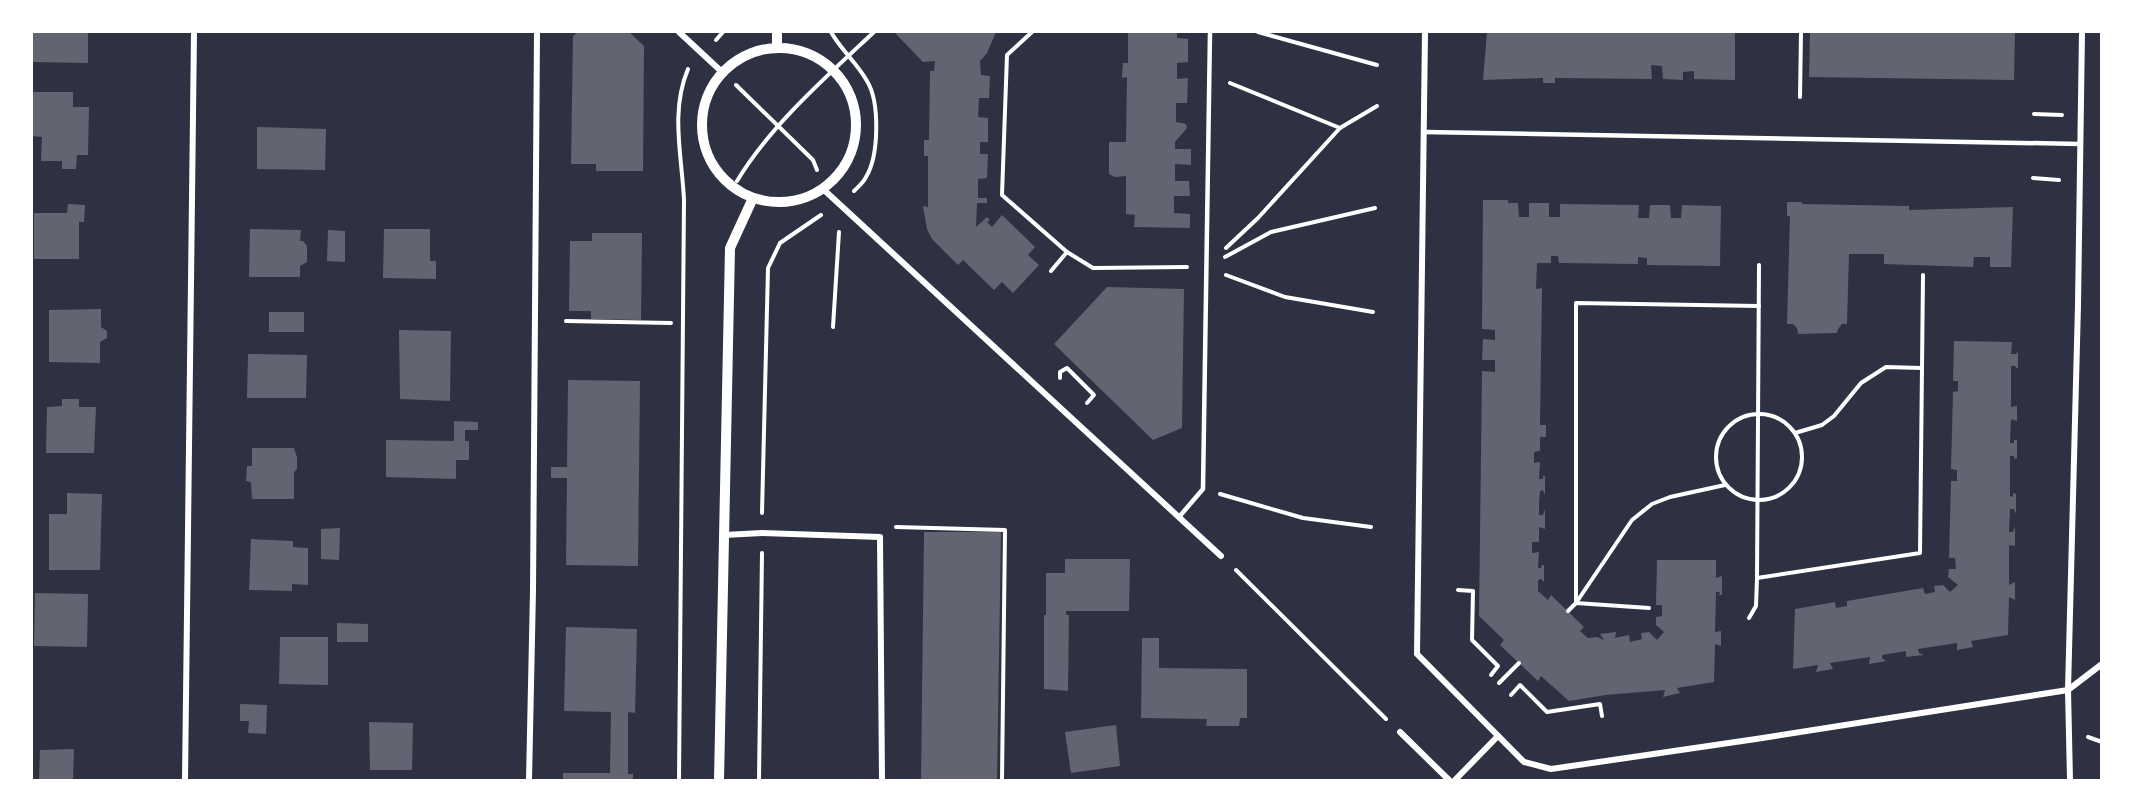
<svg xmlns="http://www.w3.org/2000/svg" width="2133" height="812" font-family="Overpass,sans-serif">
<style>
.building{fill:#626471}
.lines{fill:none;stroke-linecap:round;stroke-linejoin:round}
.path{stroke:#fff;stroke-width:4}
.service{stroke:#fff;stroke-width:4.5}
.minor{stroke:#fff;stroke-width:6}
.tertiary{stroke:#fff;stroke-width:10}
</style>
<rect width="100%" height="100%" fill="#2d3142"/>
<g class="building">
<polygon points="32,32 88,32 88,63 32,62"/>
<polygon points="578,32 629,32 644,46 643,171 596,171 596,164 571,164 573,36"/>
<polygon points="894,32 996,32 987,53 980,61 981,75 990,76 989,98 979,98 978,117 988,118 988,142 980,142 980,154 988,154 987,178 978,179 978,198 987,198 987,203 977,203 976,227 987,217 990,220 987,222 992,227 1002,215 1035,247 1028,255 1039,265 1013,293 1002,282 994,290 963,260 958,265 932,239 927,229 923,206 928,207 928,156 924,156 924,140 929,140 930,71 934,71 935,61 923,62"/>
<polygon points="1128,32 1177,32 1177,38 1188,39 1188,62 1177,63 1177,79 1188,78 1187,103 1176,103 1176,122 1186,124 1187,128 1175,142 1175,149 1191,149 1191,165 1175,164 1175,181 1189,181 1190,196 1174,196 1174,213 1190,214 1190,228 1134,227 1135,215 1126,214 1126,176 1115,177 1109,174 1109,142 1126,142 1127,77 1122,78 1123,63 1128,63"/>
<polygon points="1487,32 1735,32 1735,80 1694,79 1694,71 1683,72 1683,80 1663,79 1662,66 1651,65 1652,79 1555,78 1555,83 1543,83 1543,78 1483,80"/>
<polygon points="1810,32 2015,32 2014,80 1809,77"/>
<polygon points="33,92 73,92 73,107 89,107 88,155 77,155 76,169 62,169 62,161 41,161 42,137 32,136"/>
<polygon points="257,127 326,129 325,170 257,169"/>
<polygon points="1483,200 1508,200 1508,203 1518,203 1519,217 1529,217 1529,203 1549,203 1549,217 1560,217 1560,204 1639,205 1638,218 1649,218 1650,205 1670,205 1671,218 1681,218 1682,205 1721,206 1720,266 1647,265 1647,258 1638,257 1638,264 1559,263 1558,256 1551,256 1551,263 1537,263 1536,289 1542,288 1540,425 1546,425 1546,437 1540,437 1540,451 1534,452 1534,463 1540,462 1539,479 1543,479 1543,476 1545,476 1545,495 1543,490 1540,491 1539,502 1539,515 1543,515 1545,509 1545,529 1539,527 1539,542 1532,542 1532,553 1539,552 1538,568 1541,568 1542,565 1544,565 1544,582 1541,579 1538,580 1538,591 1548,600 1551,595 1584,627 1580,631 1588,638 1597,637 1604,640 1600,634 1616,632 1615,638 1629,635 1630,642 1642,639 1641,633 1649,632 1657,640 1664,632 1656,625 1656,617 1662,616 1662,605 1656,605 1657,560 1716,560 1716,578 1722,576 1722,595 1719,595 1720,592 1716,592 1715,632 1721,631 1721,646 1715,644 1714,682 1677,688 1680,693 1663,697 1665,690 1606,695 1569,701 1541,676 1538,681 1500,645 1504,640 1479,616 1482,371 1495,372 1495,360 1482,360 1483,339 1495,340 1495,330 1482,329"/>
<polygon points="1787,202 1802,202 1802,204 1909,206 1909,210 2013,207 2011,267 1990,267 1990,257 1974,257 1973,267 1884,264 1884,254 1849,254 1847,324 1842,324 1838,329 1837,333 1798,334 1797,328 1793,324 1787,324 1790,216 1787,216"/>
<polygon points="68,204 85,205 84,222 79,222 79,259 34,259 34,213 67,213"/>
<polygon points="250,229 301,230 300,241 303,241 307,246 307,262 300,266 300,277 249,277"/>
<polygon points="384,229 430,229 430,261 436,261 436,279 383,278"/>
<polygon points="328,230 345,231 345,262 327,261"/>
<polygon points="592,233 642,233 641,320 591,319 591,311 569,311 570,241 592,241"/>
<polygon points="1107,287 1184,289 1182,428 1153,440 1054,344"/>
<polygon points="101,309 101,327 107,331 107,338 100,342 100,363 49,362 49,310"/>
<rect x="269" y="312" width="35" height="20"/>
<polygon points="399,330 451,331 450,401 400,399"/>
<polygon points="1954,341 2012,342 2011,354 2016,354 2018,352 2018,369 2015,366 2011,366 2011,407 2017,406 2017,421 2011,419 2010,443 2014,443 2014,440 2017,440 2017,458 2014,459 2014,456 2010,456 2010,496 2013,497 2013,493 2016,494 2016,514 2014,509 2010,509 2009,532 2013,532 2015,526 2015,546 2009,545 2009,585 2015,582 2015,600 2009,597 2008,635 1971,641 1973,647 1957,650 1957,643 1918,649 1919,653 1924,655 1906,657 1906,651 1882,655 1882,658 1886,661 1869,664 1870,657 1830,663 1833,669 1816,672 1818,665 1793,669 1795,609 1835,602 1836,608 1847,606 1847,601 1923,588 1925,594 1935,592 1934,586 1943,585 1950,592 1958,585 1948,577 1949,569 1956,569 1955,558 1949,558 1951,481 1957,481 1957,470 1951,469 1953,392 1958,391 1958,381 1953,381"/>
<polygon points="248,354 307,355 306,398 247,398"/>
<polygon points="568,380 640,381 638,566 566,565 567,478 551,478 551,467 567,467"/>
<polygon points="62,399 79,399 79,407 96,407 94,453 46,453 47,407 62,406"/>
<polygon points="454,421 478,422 478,430 465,430 465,441 469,441 469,460 456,460 456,479 386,477 386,440 454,441"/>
<polygon points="252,448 294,448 297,457 297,469 294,472 294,499 252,499 251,482 246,481 247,466 252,466"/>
<polygon points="67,493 102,494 100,570 49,570 49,514 67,514"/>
<polygon points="340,528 339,560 321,559 321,529"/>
<polygon points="924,532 1001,532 997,780 921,780"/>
<polygon points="251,539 293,541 293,547 308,548 308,585 292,584 292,591 249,590"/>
<polygon points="1065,559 1130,559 1129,611 1066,611 1066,615 1069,615 1068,691 1044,689 1044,615 1046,615 1046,573 1065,573"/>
<polygon points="35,593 88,594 87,647 34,646"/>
<polygon points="337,623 368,624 368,642 337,642"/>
<polygon points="566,627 637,629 635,713 628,712 628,774 633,774 633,780 563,780 563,773 610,773 611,712 564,711"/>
<polygon points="280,637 328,637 328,685 279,684"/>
<polygon points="1142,638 1159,638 1159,668 1247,669 1247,718 1240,718 1239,726 1206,726 1207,719 1141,718"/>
<polygon points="240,704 267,705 266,734 248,733 249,721 240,721"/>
<polygon points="369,722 413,723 412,770 370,770"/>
<polygon points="1116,725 1120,766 1071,773 1065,732"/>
<polygon points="74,749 73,780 39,780 40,750"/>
</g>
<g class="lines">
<g class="path">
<path d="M831,32C841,50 857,63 867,81C880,102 879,156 866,177C864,182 858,187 854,191"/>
<polyline points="1032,32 1007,55 1002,195 1067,252 1093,268 1187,267"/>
<polyline points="1258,32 1377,65"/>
<polyline points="716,40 723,32"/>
<polyline points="1230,83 1340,128"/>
<polyline points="736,85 813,160 817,170"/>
<polyline points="1800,97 1801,32"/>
<polyline points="2034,114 2062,115"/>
<polyline points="2033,178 2059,180"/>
<path d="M737,181C770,126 827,76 874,32"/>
<polyline points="1226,248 1258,218 1340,128 1377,106"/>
<polyline points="1225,257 1271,232 1375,208"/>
<polyline points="1051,271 1067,252"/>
<polyline points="1226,275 1285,297 1373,312"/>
<polyline points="566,321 671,323"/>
<polyline points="833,327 839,232"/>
<polyline points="1060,378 1060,372 1067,368 1094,395 1087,403"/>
<circle cx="1759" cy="457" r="43"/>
<polyline points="1795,433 1822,425 1834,416 1861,383 1886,367 1921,368"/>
<polyline points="1725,485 1670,497 1652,504 1632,520 1576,603 1576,303 1759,306"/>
<polyline points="1220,494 1303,518 1371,527"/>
<polyline points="762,513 768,268 780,243 821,215"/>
<polyline points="896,527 1005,530 1002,780"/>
<polyline points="1236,570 1386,719"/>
<polyline points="1757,578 1920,553 1923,275"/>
<polyline points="1458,590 1473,591 1472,640 1498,666 1491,675"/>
<polyline points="1568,611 1576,603 1649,608"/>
<polyline points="1749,618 1756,606 1757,578 1759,265"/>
<polyline points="1499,683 1519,663"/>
<polyline points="1511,695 1520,685 1547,712 1600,704 1602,716"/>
<polyline points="2088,737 2102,742"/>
<path d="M679,780L684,200C682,156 670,112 688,69"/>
<polyline points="759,780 762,553"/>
</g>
<g class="service">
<polyline points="1424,132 2080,144"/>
<polyline points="1179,517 1203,489 1210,32"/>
</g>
<g class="minor">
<polyline points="679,32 722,72"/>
<polyline points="1425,32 1417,654 1524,762 1551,769 1756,739 2068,690 2102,664"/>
<polyline points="823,189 1221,556"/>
<polyline points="724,535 762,533 880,537 882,780"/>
<polyline points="1400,732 1449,780"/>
<polyline points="185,780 194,32"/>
<polyline points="529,780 533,591 537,32"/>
<polyline points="1455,780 1498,736"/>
<polyline points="2070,780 2068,690 2078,305 2082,32"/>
</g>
<g class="tertiary">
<polyline points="777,46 777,32"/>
<circle cx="779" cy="125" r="77"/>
<polyline points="719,780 730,248 753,198"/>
</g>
</g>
<rect width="2133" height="812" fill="none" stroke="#ffffff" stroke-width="66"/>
</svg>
